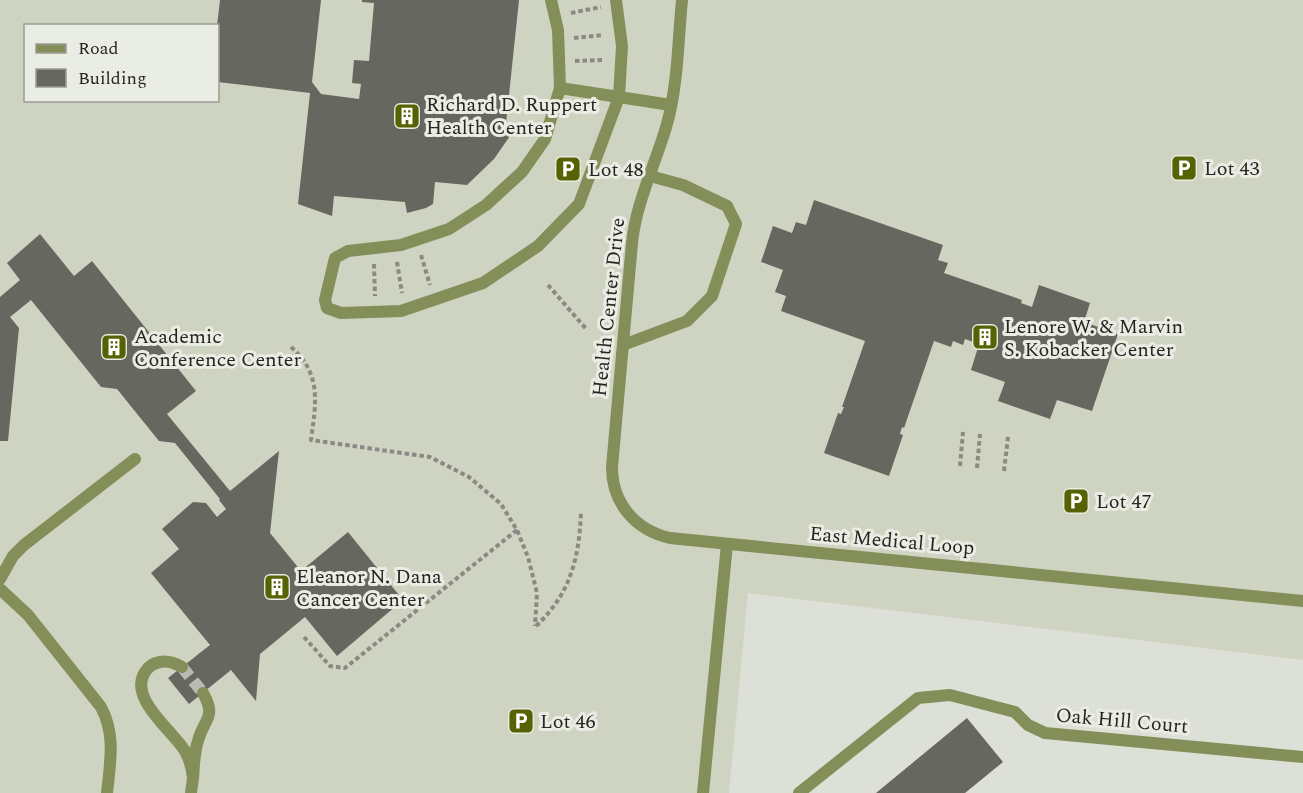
<svg xmlns="http://www.w3.org/2000/svg" width="1303" height="793" font-family="Spectral,serif">
<style>
.built{fill:#cfd3c2;fill-rule:evenodd}
.building{fill:#66685f}
.lines{fill:none;stroke-linecap:round;stroke-linejoin:round}
.minor-tunnel{stroke:#b8bbb2;stroke-width:12;stroke-dasharray:12 6;stroke-linecap:butt}
.path{stroke:#888a83;stroke-width:4;stroke-dasharray:4.5 3;stroke-linecap:butt}
.service{stroke:#838e59;stroke-width:12}
.minor{stroke:#838e59;stroke-width:12}
.labels{text-anchor:middle;stroke-width:6;stroke-linejoin:round;paint-order:stroke}
.poi-label{font-size:20px;fill:#252622;stroke:#eaede3;text-anchor:start}
.street-label{font-size:20px;fill:#252622;stroke:#eaede3}
</style>
<rect width="100%" height="100%" fill="#dde0d6"/>
<path class="built" d="M0,0H1303V660L748,593L729,793H0ZM26,26H218V100H26Z"/>
<g class="building">
<polygon points="220,0 321,0 312,82 321,94 359,99 361,84 352,83 354,60 369,61 374,3 362,2 362,0 519,0 505,133 510,136 494,159 467,185 435,182 433,204 426,208 407,213 405,202 334,196 332,216 298,204 310,93 218,82 217,26"/>
<polygon points="814,200 943,245 938,260 948,263 944,273 1022,300 1021,303 1032,307 1039,285 1090,303 1084,322 1118,334 1092,411 1057,400 1050,419 998,401 1005,382 971,370 979,344 965,339 963,345 953,341 951,347 934,341 904,428 902,427 900,434 903,435 889,476 824,453 838,413 841,414 844,407 842,407 865,341 781,311 786,296 775,292 783,270 761,262 773,226 792,233 796,222 806,225"/>
<polygon points="40,234 74,276 92,261 196,391 167,414 230,491 279,451 270,533 301,571 348,532 403,600 337,656 305,617 260,654 256,701 231,670 189,704 168,678 210,645 151,573 179,549 162,529 193,502 206,503 217,517 226,509 219,500 220,499 175,443 159,441 117,389 101,387 31,300 10,317 19,328 8,441 0,441 0,297 20,280 7,263"/>
<polygon points="967,718 1003,762 965,793 876,793"/>
</g>
<g class="lines">
<polyline class="minor-tunnel" points="182,667 203,693"/>
<g class="path">
<polyline points="571,13 601,7"/>
<polyline points="574,38 603,35"/>
<polyline points="575,61 604,60"/>
<polyline points="421,255 430,285"/>
<polyline points="397,262 402,293"/>
<polyline points="374,264 375,296"/>
<polyline points="548,285 587,330"/>
<path d="M291,347C322,374 316,403 311,440L430,457L469,477L501,504L517,530L528,557L537,593L535,626"/>
<polyline points="960,466 963,432"/>
<polyline points="977,468 980,434"/>
<polyline points="1004,471 1008,437"/>
<path d="M536,626C571,593 579,558 581,512"/>
<polyline points="304,637 330,666 345,668 517,530"/>
</g>
<g class="service">
<polyline points="551,0 558,30 560,88"/>
<polyline points="616,0 622,46 619,97 579,204 538,246 483,283 401,311 341,313 327,308 325,300 335,258 348,251 401,245 449,229 486,205 522,172 545,139 560,88 671,105"/>
<polyline points="623,345 687,321 712,296 736,224 727,206 683,185 650,176"/>
<polyline points="0,579 13,556 24,545 135,459"/>
</g>
<g class="minor">
<path d="M682,0C678,41 678,84 667,124C656,163 636,202 632,243L612,467C612,503 635,530 670,538L1303,601"/>
<path d="M0,589L28,615L101,707C116,735 110,763 107,793"/>
<path d="M182,667C175,663 168,660 160,662C154,663 148,667 145,672C128,698 172,730 185,751C190,760 192,768 193,778C194,766 194,752 198,741C204,718 217,718 203,693"/>
<polyline points="191,793 193,778"/>
<polyline points="703,793 727,544"/>
<polyline points="799,793 918,698 950,695 1015,712 1028,725 1045,733 1303,757"/>
</g>
</g>
<defs>
<symbol id="building-square" viewBox="-11 -11 22 22"><rect x="-9" y="-9" width="18" height="18" rx="4" fill="#566203" stroke="#eaede3"/><path d="M-4-6H4V6H1V3H-1V6H-4ZM-2.5-4.3h1.7v1.8h-1.7ZM.8-4.3h1.7v1.8H.8ZM-2.5-1h1.7V.8h-1.7ZM.8-1h1.7V.8H.8Z" fill="#fff"/></symbol>
<symbol id="parking-square" viewBox="-11 -11 22 22"><rect x="-9" y="-9" width="18" height="18" rx="4" fill="#566203" stroke="#eaede3"/><path d="M-3.5-5.5H1a3.5 3.5 0 0 1 0 7H-1V5.5H-3.5ZM-1-3.4V-.6H.8a1.4 1.4 0 0 0 0-2.8Z" fill="#fff"/></symbol>
</defs>
<g fill-rule="evenodd">
<use href="#building-square" x="392" y="101" width="30" height="30"/>
<use href="#parking-square" x="1169" y="153" width="30" height="30"/>
<use href="#parking-square" x="553" y="154" width="30" height="30"/>
<use href="#building-square" x="970" y="322" width="30" height="30"/>
<use href="#building-square" x="99" y="332" width="30" height="30"/>
<use href="#parking-square" x="1061" y="486" width="30" height="30"/>
<use href="#building-square" x="262" y="572" width="30" height="30"/>
<use href="#parking-square" x="506" y="706" width="30" height="30"/>
</g>
<g class="labels">
<g class="poi-label">
<text x="426" y="111">Richard D. Ruppert<tspan x="426" dy="23">Health Center</tspan></text>
<text x="1204" y="175">Lot 43</text>
<text x="588" y="176">Lot 48</text>
<text x="1004" y="333">Lenore W. &amp; Marvin<tspan x="1004" dy="23">S. Kobacker Center</tspan></text>
<text x="134" y="343">Academic<tspan x="134" dy="23">Conference Center</tspan></text>
<text x="1096" y="508">Lot 47</text>
<text x="296" y="583">Eleanor N. Dana<tspan x="296" dy="23">Cancer Center</tspan></text>
<text x="540" y="728">Lot 46</text>
</g>
<g class="street-label">
<text transform="translate(608 307) rotate(-84)" y="7">Health Center Drive</text>
<text transform="translate(892 540) rotate(5)" y="7">East Medical Loop</text>
<text transform="translate(1122 720) rotate(5)" y="7">Oak Hill Court</text>
</g>
</g>
<rect x="24" y="24" width="195" height="78" fill="#eaede3" stroke="#9b9d96" stroke-width="1.5"/>
<rect x="36" y="44" width="30" height="9" fill="#838e59" stroke="#9b9d96" stroke-width="1.5"/>
<text x="78" y="54" font-size="18" fill="#252622">Road</text>
<rect x="36" y="69" width="30" height="18" fill="#66685f" stroke="#9b9d96" stroke-width="1.5"/>
<text x="78" y="84" font-size="18" fill="#252622">Building</text>
</svg>
